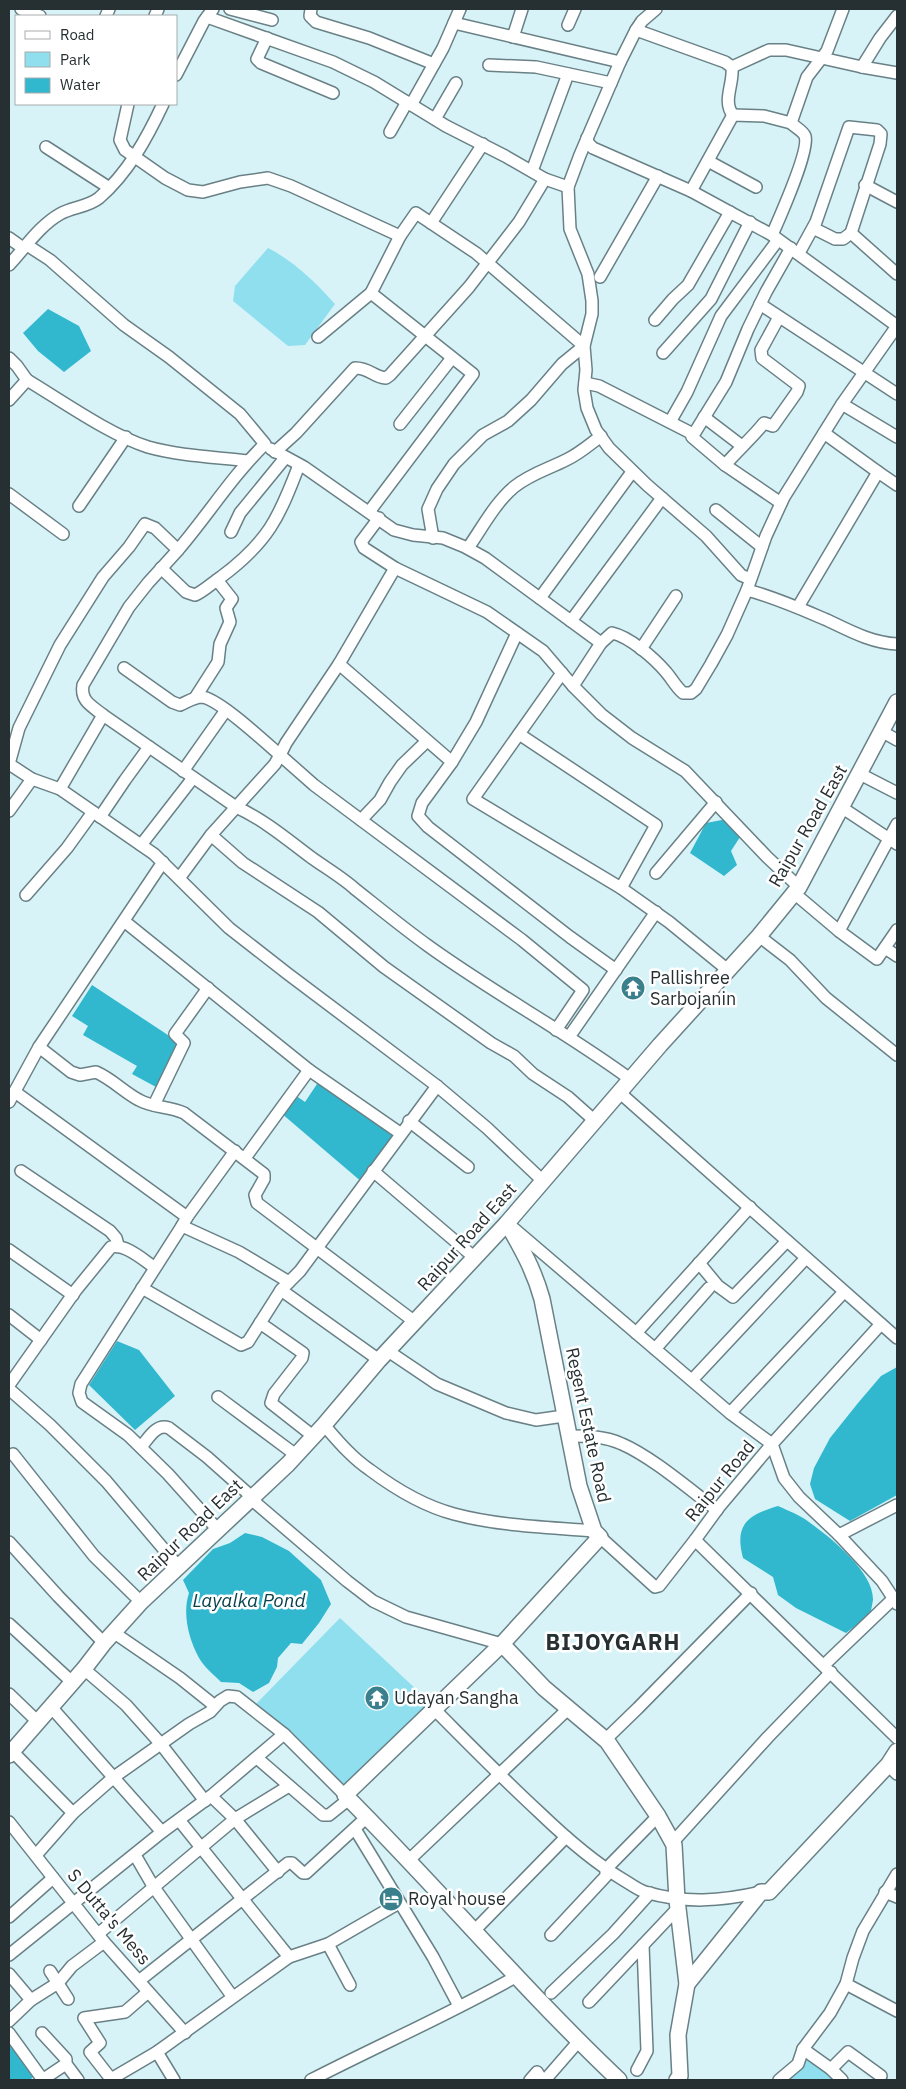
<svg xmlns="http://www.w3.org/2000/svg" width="906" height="2089" font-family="'IBM Plex Sans',sans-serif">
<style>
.green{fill:#8fdfee}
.water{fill:#31b8ce}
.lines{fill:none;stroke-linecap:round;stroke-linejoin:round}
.minor-casing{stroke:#698186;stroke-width:14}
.tertiary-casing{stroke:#698186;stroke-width:18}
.minor{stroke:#fff;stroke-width:11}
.tertiary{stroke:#fff;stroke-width:15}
.labels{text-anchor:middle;stroke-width:5;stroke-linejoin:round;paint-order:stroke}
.street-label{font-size:18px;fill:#263032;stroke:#fff}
.poi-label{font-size:18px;fill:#263032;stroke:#fff;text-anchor:start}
.water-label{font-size:19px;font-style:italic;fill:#09444d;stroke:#fff}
.district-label{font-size:22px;font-weight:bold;letter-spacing:1px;fill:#263032;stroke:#fff}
</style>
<rect width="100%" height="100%" fill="#d8f3f8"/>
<g class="green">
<path d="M268,248C295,262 315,282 335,304L305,345L288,346L233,301L235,286Z"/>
<polygon points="340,1618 434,1706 343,1793 254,1706"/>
<polygon points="805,2056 838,2080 784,2080"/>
</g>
<g class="water">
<polygon points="48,309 79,326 91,351 64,372 38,351 23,333"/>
<polygon points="727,819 742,834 731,851 737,865 724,876 690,853 706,823"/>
<polygon points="92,985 174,1039 176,1045 156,1087 132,1074 137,1066 83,1035 88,1026 72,1016"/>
<polygon points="319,1081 396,1137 363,1183 281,1113 295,1095 305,1102"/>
<polygon points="117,1341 139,1350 175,1396 135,1430 89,1385"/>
<polygon points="897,1367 897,1495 850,1521 815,1499 810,1484 814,1468 830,1438 858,1403 881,1376"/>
<path d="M778,1506C789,1511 800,1515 809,1522C830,1537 874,1572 873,1600C872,1605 871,1611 870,1615L846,1633L796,1608L778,1595L773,1577L743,1558C734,1524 748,1515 778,1506Z"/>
<path d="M245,1533L262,1537L289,1551L321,1580L331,1604L319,1623L302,1644L291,1643L278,1658L277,1667L269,1683L253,1692L239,1683L221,1682C214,1675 204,1667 199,1658C189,1640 182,1614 189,1593L183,1580L213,1549L230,1543Z"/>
<polygon points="9,2043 34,2076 30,2080 9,2080"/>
</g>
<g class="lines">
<defs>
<g id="minor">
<polyline points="21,9 40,16"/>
<polyline points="230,9 272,20"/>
<polyline points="311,9 310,16 316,22 369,38 434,64"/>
<polyline points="656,9 642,21 636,30 620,62 580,155 568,187 570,229 588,274 592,301 592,314 584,346 586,370 584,390 587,408 596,430 609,448 647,485 706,536 741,575 750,579"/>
<polyline points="106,16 109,9"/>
<polyline points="155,16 158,9"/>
<polyline points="207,17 333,62 374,82 446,126 505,156 545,179 568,187"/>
<polyline points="454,23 620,62"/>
<polyline points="568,25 575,9"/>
<path d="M636,30L725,62L732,67C734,84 722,101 733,115"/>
<polyline points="513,37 522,9"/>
<polyline points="267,38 257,59 261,63 333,93"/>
<polyline points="489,65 536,67 611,83"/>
<polyline points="732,67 769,50 786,50 862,67 897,73"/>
<polyline points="862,67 880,38 897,16"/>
<polyline points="176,75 204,21 213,9"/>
<polyline points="128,104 120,140 125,150 165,178 188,190 203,192 240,182 268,178 291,186 400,236 416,213 476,253 584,346 562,364 531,400 508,421 483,435 454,464 437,489 428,509 433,538"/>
<polyline points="411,105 443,48 460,9"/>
<polyline points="435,119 456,83"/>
<polyline points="390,132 407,102"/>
<polyline points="587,138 588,143 593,148 691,191 772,235 897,326"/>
<polyline points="46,147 108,187"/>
<polyline points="708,161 756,187"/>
<polyline points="532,171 568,74"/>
<polyline points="865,185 897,202"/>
<polyline points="691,191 733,115 764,116 791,123"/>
<polyline points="431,223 483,144"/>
<polyline points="851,233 897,274"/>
<path d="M772,235C779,219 810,150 805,136C803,131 795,127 791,123L807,77L827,51L843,9"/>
<polyline points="9,238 23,248"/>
<polyline points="799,253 816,222 849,127 877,130 881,134 880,144 851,233 843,239 835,239 813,228"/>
<path d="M9,265C25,248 39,226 60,214C72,207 88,207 99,198C128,173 147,138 163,104"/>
<polyline points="600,277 658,176"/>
<polyline points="760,304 897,394"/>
<polyline points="655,320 673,299 688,285 730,212"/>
<polyline points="318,337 371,293 400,236"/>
<polyline points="663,353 711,299 750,222"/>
<polyline points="9,358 17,366 27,380 9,400"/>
<path d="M27,380C62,401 110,435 148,447C180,456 215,457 248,461"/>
<polyline points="585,383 599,386 693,434"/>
<polyline points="842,404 897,437"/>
<polyline points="704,417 742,446"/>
<polyline points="670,422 687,392 721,316 778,240"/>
<polyline points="400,424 452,358"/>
<polyline points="824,433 878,472"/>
<polyline points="271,449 304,467 394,530 413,535 443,538 465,547 485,558 601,643"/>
<path d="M275,452L296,433L355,368C370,368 373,377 386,378L390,375L469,287L519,222L545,179"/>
<path d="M725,465C738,450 752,438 764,423L773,426L797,392L799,386L762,358L761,350L779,317"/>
<polyline points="9,494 63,534"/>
<polyline points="781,503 725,465 692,437 726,382 748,329 766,292 791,248"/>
<polyline points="79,506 126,437"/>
<polyline points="716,510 762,547"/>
<polyline points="369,512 473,374 371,293"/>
<path d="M379,518L361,542L364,548L395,568L487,612L543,651L573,686L601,643L612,633C630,637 654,658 666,672C672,679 676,687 683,693H691L696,689L711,664L727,635L747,590L766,536L784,497L842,404L897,326"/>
<polyline points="231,532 240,513 285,458"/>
<path d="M468,548C482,528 495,503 514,487C530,474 548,469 566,460C579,454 589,445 601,436"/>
<path d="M161,568L186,592L195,595C204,591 212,583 221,577C268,542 279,518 299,465"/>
<path d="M747,590C774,597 801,609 827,620C850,631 872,643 897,644"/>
<polyline points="540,598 632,472"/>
<polyline points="798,607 878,472 897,485"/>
<polyline points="571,621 662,498"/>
<polyline points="641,649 676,596"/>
<polyline points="339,664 395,568"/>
<path d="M124,668L172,702L180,705C187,702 194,697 202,697C218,698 266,743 280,755L286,743L339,664L452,762L422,803L418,816L428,827L570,937L616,970"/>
<polyline points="562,673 473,799 621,888 669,922 729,971"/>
<polyline points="573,686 601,714 632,738 685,771 767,857 799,887"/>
<polyline points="195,698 218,662 220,644 230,622 226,608 232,599 217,580"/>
<path d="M103,715C92,706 80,701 83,685L129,607L148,583L178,550"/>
<polyline points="881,731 897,740"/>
<polyline points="519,734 656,825 621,888"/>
<polyline points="452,762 476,722 517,633"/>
<path d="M9,764L19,728L60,645L103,577L129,547L145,524L155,528L178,550C208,515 232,476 265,444L240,414L169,357L124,325L50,260L27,245"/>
<polyline points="9,764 32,779 60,789 154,854 229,928 288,974 437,1086 487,1128 543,1181"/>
<polyline points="183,771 226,710"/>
<polyline points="860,774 897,793"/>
<path d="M60,789L103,715L236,807C263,819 288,840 312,858C326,868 343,878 355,889C379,908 402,927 427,945C493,993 565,1031 630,1079"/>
<polyline points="841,807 897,844"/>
<polyline points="9,811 32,779"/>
<polyline points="100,817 125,780 149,747"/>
<polyline points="361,820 380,800 390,782 402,765 427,741"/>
<polyline points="211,835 243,863 318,912 384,967 491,1043 514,1056 533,1074 568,1097 595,1121"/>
<polyline points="141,845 193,778"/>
<polyline points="656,873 716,802"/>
<polyline points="180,877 211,835 275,764 280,755 314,785 522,940 583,990 556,1030"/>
<polyline points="794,893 839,931 877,959 897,930"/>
<polyline points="26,895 67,848 93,812"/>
<polyline points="124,921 309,1070 400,1133"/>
<polyline points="839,931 897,824"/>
<polyline points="759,936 790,960 826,998 897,1055"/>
<polyline points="885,948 897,956"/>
<polyline points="569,1037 656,912"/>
<path d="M39,1047L71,1072L80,1075L96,1072C112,1079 124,1092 139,1100C153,1108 169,1106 184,1113L264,1174V1179L255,1195L257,1203L415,1322"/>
<polyline points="15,1092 187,1217 182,1226 239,1252 289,1282 281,1290 379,1360"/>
<polyline points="619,1092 897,1338"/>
<polyline points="9,1102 39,1047 163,862"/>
<polyline points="154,1105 184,1043 175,1034 208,988"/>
<polyline points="409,1121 468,1167"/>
<polyline points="245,1158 309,1070"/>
<polyline points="21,1171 110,1231 116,1238 118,1245"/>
<polyline points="373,1171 475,1258"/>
<polyline points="187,1217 235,1151"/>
<polyline points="182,1226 81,1384 79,1393 82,1402 128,1435 168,1474 218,1530"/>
<polyline points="512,1227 730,1413 772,1444 719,1507 695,1540 897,1738"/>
<polyline points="9,1250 73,1295"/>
<polyline points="699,1263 718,1286 733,1297 787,1241"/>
<polyline points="289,1282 300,1271 437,1086"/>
<polyline points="142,1288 241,1345 248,1342 281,1290"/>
<polyline points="9,1315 41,1340"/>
<polyline points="260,1323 303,1353 302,1358 274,1394 271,1403 313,1436"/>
<polyline points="636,1333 750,1207"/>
<polyline points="655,1349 709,1288"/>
<polyline points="388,1351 437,1384 506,1413 536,1420 564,1416"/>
<polyline points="692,1380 806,1258"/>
<path d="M9,1385L76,1290L111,1247C126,1244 142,1259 154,1267"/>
<polyline points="9,1389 50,1425 106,1481 178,1566"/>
<polyline points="218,1397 296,1455"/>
<polyline points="730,1413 844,1292"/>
<path d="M324,1425C338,1441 352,1458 370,1470C394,1488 424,1506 454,1514C499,1526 547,1527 594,1531"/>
<path d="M568,1436C586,1436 605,1436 622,1444C652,1457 690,1490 717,1510"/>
<path d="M141,1447C148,1439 156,1423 169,1428L207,1457L252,1497"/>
<polyline points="13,1454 94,1556 141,1602"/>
<polyline points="251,1499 347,1581 373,1601 406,1617 502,1644"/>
<polyline points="897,1505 839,1535 882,1581 897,1604"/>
<polyline points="839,1535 799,1497 784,1478 772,1444 881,1324"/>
<polyline points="600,1537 655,1587 659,1586 695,1540"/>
<polyline points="9,1542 58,1596 104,1643"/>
<polyline points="9,1624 72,1682"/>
<polyline points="113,1632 180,1678 215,1706"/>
<polyline points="824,1665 894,1598"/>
<polyline points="84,1669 126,1705 160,1743 205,1801"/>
<polyline points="9,1694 37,1721"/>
<polyline points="51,1707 162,1832"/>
<path d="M434,1709C469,1744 503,1779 540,1813C565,1837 592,1861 622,1879C629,1883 638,1890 645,1892C686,1904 721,1901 761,1892"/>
<polyline points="605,1740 638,1708 751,1593"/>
<polyline points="12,1751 73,1813"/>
<polyline points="257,1758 323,1815 329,1815 349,1799"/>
<polyline points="888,1765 897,1774"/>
<polyline points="211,1796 235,1819 278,1872"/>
<polyline points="179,1820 289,1957"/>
<polyline points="9,1822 104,1942 185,2033"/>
<polyline points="355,1829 433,1957 459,2006"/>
<polyline points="672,1843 768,1737 831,1672"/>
<polyline points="36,1855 73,1813 114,1777 189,1724 210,1712 220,1701 228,1696 237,1697 284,1734 345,1795"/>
<polyline points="135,1855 153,1886 232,1996"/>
<polyline points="409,1860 568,1709"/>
<polyline points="885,1892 897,1897"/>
<polyline points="9,1917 53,1878"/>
<polyline points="474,1931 566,1837"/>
<polyline points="98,1934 235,1819 289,1786"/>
<polyline points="551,1935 606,1876 606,1869 658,1816"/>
<polyline points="328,1944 350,1985"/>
<polyline points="9,1955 162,1832 211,1796 284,1734"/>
<polyline points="50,1971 68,1999"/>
<polyline points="9,1974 31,2000"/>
<polyline points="140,1980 288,1863 292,1863 303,1873 306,1873 367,1817"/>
<polyline points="846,1984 897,2011"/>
<polyline points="148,1992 125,2012 84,2018 100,2043 90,2052 111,2079 157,2052 289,1957 328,1944 399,1903"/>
<polyline points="551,1993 613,1934 650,1893"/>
<polyline points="589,2002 678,1908"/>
<polyline points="9,2021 31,2000 58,1983 72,1966 104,1942"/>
<polyline points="9,2033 43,2080"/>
<polyline points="42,2033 66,2059 66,2064 78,2080"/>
<polyline points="803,2049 831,2069 842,2080"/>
<polyline points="157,2052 174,2080"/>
<polyline points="831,2069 848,2052 881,2076"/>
<polyline points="637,2070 647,2051 643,1945"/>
<polyline points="42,2080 66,2064"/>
<path d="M311,2080C379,2045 450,2014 517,1976"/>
<polyline points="530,2080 537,2072 542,2080"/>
<polyline points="545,2080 578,2042"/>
<polyline points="779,2080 798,2064 803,2049 830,2013 846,1984 853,1958 863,1931 897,1874"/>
</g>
<g id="tertiary">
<path d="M507,1223C522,1249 534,1270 542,1299L579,1486L594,1531L600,1537L502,1644L345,1795C438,1888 523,1989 619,2080"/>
<polyline points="502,1644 544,1688 607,1741 658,1816 674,1845 677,1900 687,1984 678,2035 680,2076 677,2080"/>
<polyline points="9,1755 84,1669 104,1643 141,1602 288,1464 324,1425 379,1360 507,1223 660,1045 759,936 799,887 897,702"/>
<polyline points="687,1984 761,1892 769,1892 888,1765 897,1751"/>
</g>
</defs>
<use href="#minor" class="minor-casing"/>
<use href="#tertiary" class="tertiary-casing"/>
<use href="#minor" class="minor"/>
<use href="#tertiary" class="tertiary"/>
</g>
<defs>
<symbol id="temple-disc" viewBox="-11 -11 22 22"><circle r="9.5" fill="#397f8c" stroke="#fff"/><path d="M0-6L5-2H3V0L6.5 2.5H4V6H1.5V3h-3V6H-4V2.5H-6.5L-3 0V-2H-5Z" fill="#fff"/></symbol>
<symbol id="hotel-disc" viewBox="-11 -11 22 22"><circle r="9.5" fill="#397f8c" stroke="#fff"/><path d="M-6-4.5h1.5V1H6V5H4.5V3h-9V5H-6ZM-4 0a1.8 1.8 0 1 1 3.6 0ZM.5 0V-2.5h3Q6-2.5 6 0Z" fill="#fff"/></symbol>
</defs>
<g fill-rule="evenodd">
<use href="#temple-disc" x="619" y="974" width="28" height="28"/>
<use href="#temple-disc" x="363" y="1684" width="28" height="28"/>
<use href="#hotel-disc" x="377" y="1885" width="28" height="28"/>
</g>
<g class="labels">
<g class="street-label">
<text transform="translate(808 826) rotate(-60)" y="6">Raipur Road East</text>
<text transform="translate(467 1237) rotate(-48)" y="6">Raipur Road East</text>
<text transform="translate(588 1425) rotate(78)" y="6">Regent Estate Road</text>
<text transform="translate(720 1481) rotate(-51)" y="6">Raipur Road</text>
<text transform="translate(190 1530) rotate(-44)" y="6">Raipur Road East</text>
<text transform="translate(109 1917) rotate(50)" y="6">S Dutta's Mess</text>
</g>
<g class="poi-label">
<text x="650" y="984">Pallishree<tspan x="650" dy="21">Sarbojanin</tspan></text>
<text x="394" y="1704">Udayan Sangha</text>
<text x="408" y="1905">Royal house</text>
</g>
<g class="water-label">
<text x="249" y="1607">Layalka Pond</text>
</g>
<g class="district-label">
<text x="613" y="1650">BIJOYGARH</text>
</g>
</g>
<rect width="906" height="2089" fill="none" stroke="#263032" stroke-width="20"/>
<rect x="15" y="15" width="162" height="90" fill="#ffffff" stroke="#a8acad"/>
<rect x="25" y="31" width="25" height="8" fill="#ffffff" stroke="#a8acad"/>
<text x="60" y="40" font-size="15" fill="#263032">Road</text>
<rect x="25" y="52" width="25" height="15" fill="#8fdfee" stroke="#a8acad"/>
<text x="60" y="65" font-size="15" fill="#263032">Park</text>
<rect x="25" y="78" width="25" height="15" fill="#31b8ce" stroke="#a8acad"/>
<text x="60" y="90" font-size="15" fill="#263032">Water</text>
</svg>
